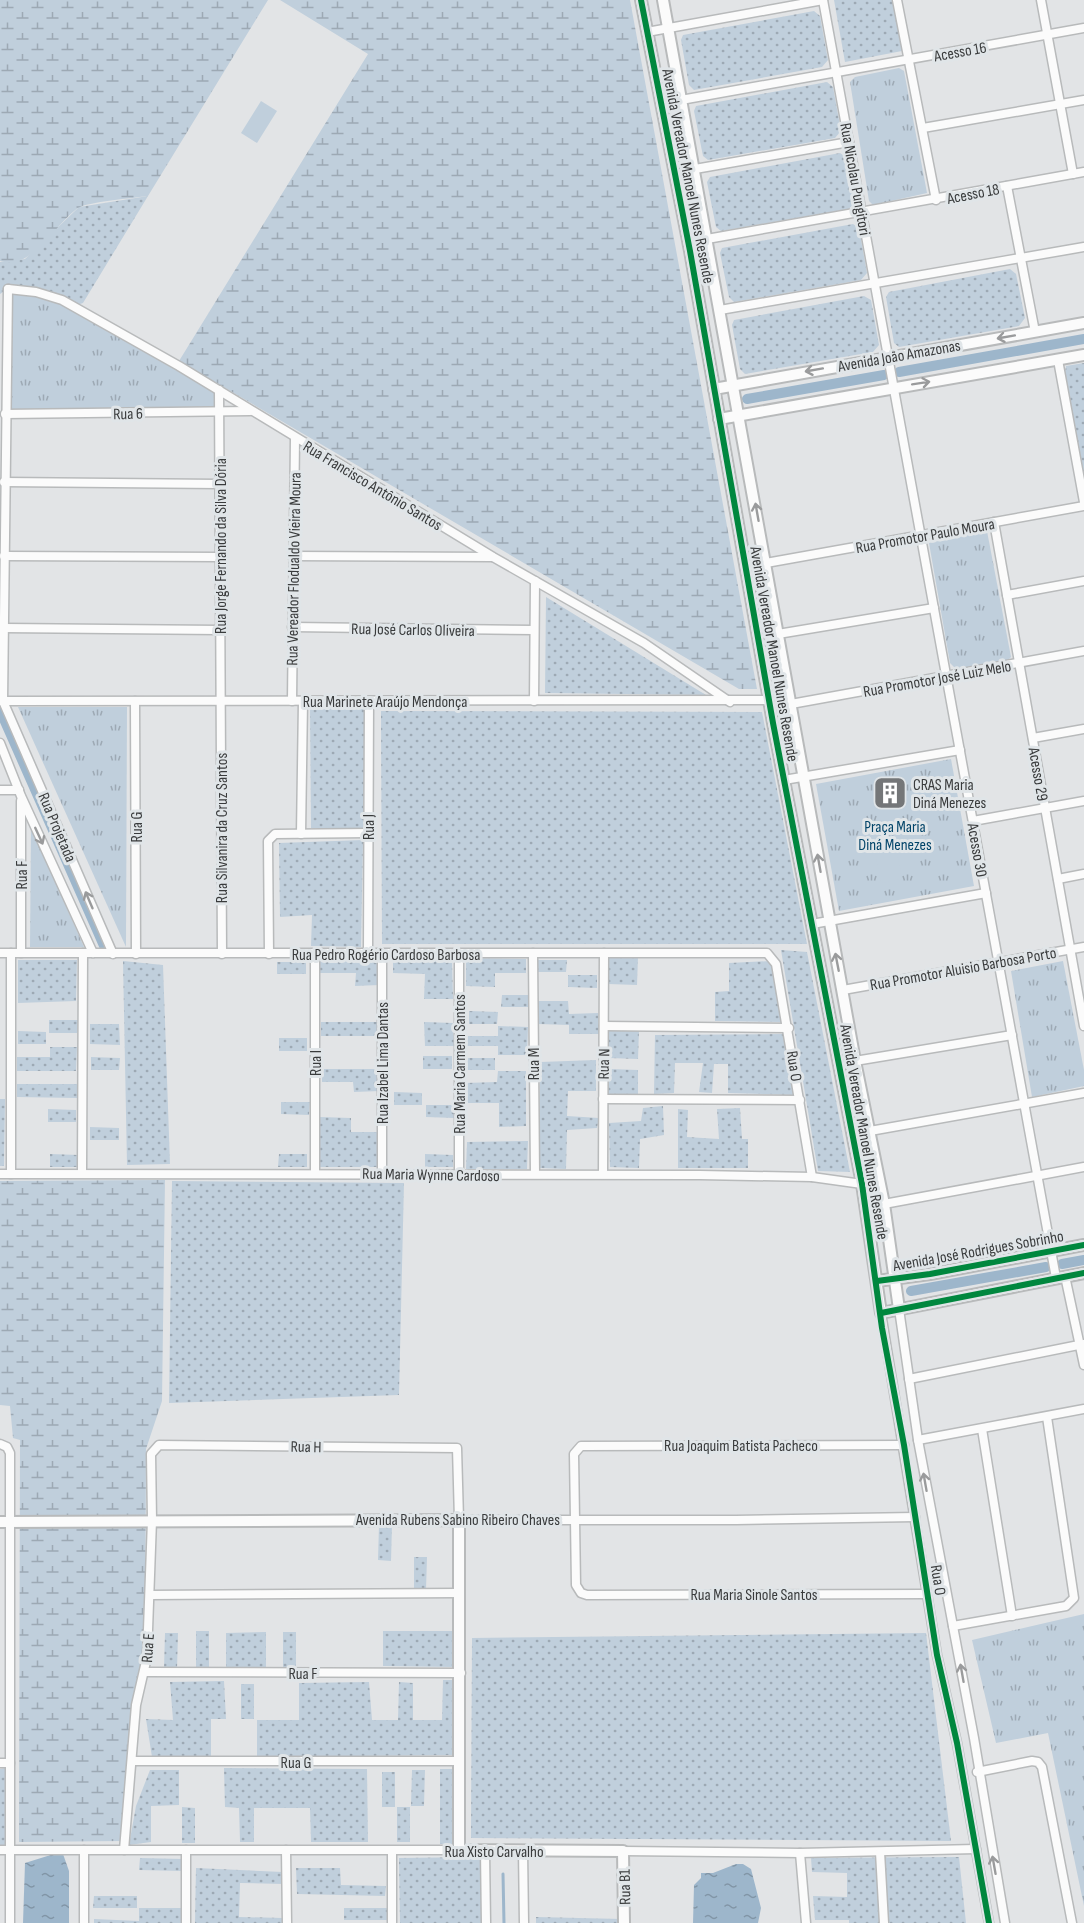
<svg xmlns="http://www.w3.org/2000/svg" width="1084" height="1923" font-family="'Sofia Sans Condensed',sans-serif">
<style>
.grass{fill:url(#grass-dots)}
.wetland{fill:url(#wetland-marsh)}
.park{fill:url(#park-tufts)}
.pitch{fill:#c0cfdc}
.water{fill:url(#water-ripples)}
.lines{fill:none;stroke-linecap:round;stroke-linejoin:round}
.stream{stroke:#9db6cb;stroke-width:3}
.canal{stroke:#9db6cb;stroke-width:10}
.minor-casing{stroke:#b8babb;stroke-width:11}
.tertiary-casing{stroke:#b8babb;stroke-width:14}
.minor{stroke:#fbfbfb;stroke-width:8}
.tertiary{stroke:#fbfbfb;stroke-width:10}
.cycleway-casing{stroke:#e0e5e8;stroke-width:10}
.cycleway{stroke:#00873e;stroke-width:6}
.oneway{stroke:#9a9b9c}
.labels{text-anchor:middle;stroke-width:6;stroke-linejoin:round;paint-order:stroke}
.street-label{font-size:16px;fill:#393b3c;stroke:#e0e5e8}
.poi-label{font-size:16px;fill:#393b3c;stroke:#e0e5e8;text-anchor:start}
.park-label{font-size:16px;fill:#004368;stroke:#e0e5e8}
</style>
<defs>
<pattern id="grass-dots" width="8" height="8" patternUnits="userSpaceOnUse" patternTransform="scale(1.5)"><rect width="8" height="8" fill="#c0cfdc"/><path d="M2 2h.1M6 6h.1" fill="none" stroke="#9da9b4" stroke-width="1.8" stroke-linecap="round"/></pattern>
<pattern id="wetland-marsh" width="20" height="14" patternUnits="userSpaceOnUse" patternTransform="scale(1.5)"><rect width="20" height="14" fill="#c0cfdc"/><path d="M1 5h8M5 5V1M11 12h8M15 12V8" fill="none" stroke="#9da9b4"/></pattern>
<pattern id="park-tufts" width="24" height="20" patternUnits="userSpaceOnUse" patternTransform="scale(1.5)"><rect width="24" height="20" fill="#c0cfdc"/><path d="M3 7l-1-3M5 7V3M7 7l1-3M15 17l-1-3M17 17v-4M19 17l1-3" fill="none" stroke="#9da9b4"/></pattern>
<pattern id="water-ripples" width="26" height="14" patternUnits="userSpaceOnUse" patternTransform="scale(1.5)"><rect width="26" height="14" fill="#9db6cb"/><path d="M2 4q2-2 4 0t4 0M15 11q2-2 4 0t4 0" fill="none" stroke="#8195a6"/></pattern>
</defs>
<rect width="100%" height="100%" fill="#e2e4e6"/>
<g class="grass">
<polygon points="834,0 893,0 902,51 845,62"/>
<polygon points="814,11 820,16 828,60 822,67 694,90 689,85 681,40 683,35"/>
<polygon points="827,82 833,87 841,131 835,138 708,160 703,156 694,111 696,106"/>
<polygon points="840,153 846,157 855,202 849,209 721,231 716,227 707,182 710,177"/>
<polygon points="148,196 83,303 74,306 8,289 0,294 0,262 25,259 79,207"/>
<polygon points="853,224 859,228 867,273 861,280 734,302 729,297 720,253 722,248"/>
<polygon points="1010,269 1016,274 1025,318 1019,326 899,347 894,343 886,297 889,292"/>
<polygon points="864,296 871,300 879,345 873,352 745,374 740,369 732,325 734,320"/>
<polygon points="1084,363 1084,476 1065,372 1066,366"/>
<polygon points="546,597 706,695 545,693"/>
<polygon points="310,706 367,707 363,829 311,828"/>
<polygon points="381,711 762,712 807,944 382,944"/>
<polygon points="363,840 361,947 311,946 312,915 280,917 279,843"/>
<polygon points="781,950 807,952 850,1172 818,1171"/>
<polygon points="609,956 638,957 637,985 608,984"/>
<polygon points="466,958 526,959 526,973 495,973 495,987 466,986"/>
<polygon points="320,959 379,959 379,985 355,986 356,973 320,973"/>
<polygon points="18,960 77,960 76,1001 18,1003"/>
<polygon points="393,960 452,960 453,999 424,999 425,974 393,973"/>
<polygon points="538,960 567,960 566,972 538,972"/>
<polygon points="123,961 163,965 170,1164 127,1165"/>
<polygon points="771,961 783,1022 715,1021 715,992 729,991 729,963"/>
<rect x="277" y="962" width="29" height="12"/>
<polygon points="568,975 597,975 597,988 568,987"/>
<polygon points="502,995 530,995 530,1007 501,1007"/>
<polygon points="538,1001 568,1001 569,1014 598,1013 599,1034 569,1034 569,1025 538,1024"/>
<polygon points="469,1011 498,1012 497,1024 469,1024"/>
<polygon points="49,1020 78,1020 77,1033 49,1033"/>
<rect x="321" y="1022" width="59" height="14"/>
<polygon points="424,1022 453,1023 454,1046 425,1046"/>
<polygon points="90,1024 119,1024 120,1045 90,1044"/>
<polygon points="498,1026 528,1027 527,1055 498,1055 498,1046 466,1046 465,1036 498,1036"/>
<polygon points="609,1030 639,1030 638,1059 609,1058"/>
<polygon points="18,1031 46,1032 46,1044 18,1044"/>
<polygon points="784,1034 794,1095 728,1093 728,1064 714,1064 712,1093 699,1092 703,1063 675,1063 674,1093 654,1094 655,1035"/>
<rect x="279" y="1038" width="28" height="13"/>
<polygon points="50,1047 77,1047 76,1071 17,1071 17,1057 50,1057"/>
<rect x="423" y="1056" width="29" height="13"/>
<polygon points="91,1057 120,1058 119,1070 91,1070"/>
<rect x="466" y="1058" width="29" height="12"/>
<polygon points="596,1060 596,1091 568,1091 567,1116 599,1118 597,1128 567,1130 566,1169 539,1168 540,1062"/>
<polygon points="322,1069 381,1069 380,1091 354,1092 353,1082 322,1082"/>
<polygon points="609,1069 638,1070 638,1098 608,1098"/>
<polygon points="498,1071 526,1071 526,1126 499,1127 499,1103 465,1103 465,1083 497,1082"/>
<polygon points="17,1084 77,1084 77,1098 17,1097"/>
<polygon points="394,1092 422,1093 422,1105 394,1105"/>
<polygon points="0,1099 5,1099 4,1166 0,1166"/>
<polygon points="281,1102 310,1102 309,1115 281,1114"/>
<polygon points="426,1105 454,1105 454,1118 426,1117"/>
<polygon points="663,1106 664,1135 640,1139 639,1168 610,1167 609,1123 641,1121 643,1108"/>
<polygon points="740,1108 742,1139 748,1139 748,1168 678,1168 678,1109 688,1110 687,1137 719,1139 717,1109"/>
<polygon points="48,1109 76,1110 76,1122 48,1122"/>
<polygon points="320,1117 351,1118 351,1132 381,1132 379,1167 320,1167"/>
<polygon points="90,1127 119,1128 119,1140 90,1140"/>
<polygon points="528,1141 527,1169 466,1169 467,1142"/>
<polygon points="50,1154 79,1155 78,1167 50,1167"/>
<polygon points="279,1154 307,1154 307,1167 278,1167"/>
<polygon points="425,1154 453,1155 453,1167 425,1167"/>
<polygon points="172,1181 404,1183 399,1395 169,1403"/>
<polygon points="379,1525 392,1525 391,1561 378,1560"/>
<polygon points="414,1557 427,1557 426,1589 414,1589"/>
<rect x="196" y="1631" width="13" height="36"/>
<polygon points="383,1631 456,1631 455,1667 383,1666"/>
<polygon points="266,1632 266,1668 226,1668 226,1633"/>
<rect x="283" y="1632" width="13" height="36"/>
<polygon points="165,1633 178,1633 177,1669 164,1669"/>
<polygon points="926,1633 951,1841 471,1838 472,1638"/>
<polygon points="443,1680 457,1680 457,1755 257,1757 257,1720 299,1720 299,1683 369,1682 372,1720 398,1720 399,1682 413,1683 413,1720 442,1720"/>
<polygon points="224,1681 226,1719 211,1719 211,1756 152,1757 146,1719 173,1720 170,1682"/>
<rect x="241" y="1684" width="13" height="35"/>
<polygon points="6,1768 6,1845 0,1845 0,1769"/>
<polygon points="224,1768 367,1769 368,1842 311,1842 310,1808 254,1808 254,1842 240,1842 239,1808 225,1807"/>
<rect x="440" y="1769" width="15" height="75"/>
<polygon points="150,1770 179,1770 179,1805 151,1806 151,1842 129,1845 136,1806"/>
<polygon points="412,1770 425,1770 424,1806 411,1806"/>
<rect x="382" y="1772" width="13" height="35"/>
<polygon points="182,1807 195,1808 195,1843 182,1843"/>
<rect x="397" y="1807" width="13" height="35"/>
<polygon points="482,1857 483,1923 400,1923 399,1858"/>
<polygon points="959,1857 966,1923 849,1923 849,1920 815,1920 813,1896 847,1897 847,1873 812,1872 811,1858"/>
<polygon points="140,1858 183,1859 183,1871 139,1870"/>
<polygon points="196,1868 283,1872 283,1884 240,1883 239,1917 283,1918 283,1923 195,1923"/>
<polygon points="296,1868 340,1868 341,1885 386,1886 385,1896 297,1894"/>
<polygon points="94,1896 137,1896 137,1908 93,1908"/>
<polygon points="139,1908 184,1908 184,1923 94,1923 94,1919 139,1921"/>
<polygon points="344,1908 388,1908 387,1920 344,1920"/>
<polygon points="536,1917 622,1919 622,1923 536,1923"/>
</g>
<g class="wetland">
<path d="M0,0H268L148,196C134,198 87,202 78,208C55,224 32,271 0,261Z"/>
<polygon points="280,0 630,0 757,689 739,689 179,361 368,54"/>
<polygon points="165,1180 162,1401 146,1449 145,1663 136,1705 124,1841 19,1842 20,1440 13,1438 10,1406 0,1405 0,1181"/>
</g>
<g class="park">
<polygon points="899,68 904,71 927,193 873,205 869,201 850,82 855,77"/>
<polygon points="8,289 48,295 219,390 219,412 11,409"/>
<polygon points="987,531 1011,657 1008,660 956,669 950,663 929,543"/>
<polygon points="18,707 127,707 126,947"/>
<polygon points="951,759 974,886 839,911 816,784"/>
<polygon points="31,826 84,947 30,947"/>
<polygon points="1063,961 1084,1070 1084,1086 1032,1097 1011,971"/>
<polygon points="1084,1614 1084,1906 1048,1733 996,1743 972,1640"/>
</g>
<g class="pitch">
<polygon points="261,101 277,111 257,143 241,133"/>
<polygon points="896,847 902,879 881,883 875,851"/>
</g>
<g class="water">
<polygon points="57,1853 63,1854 69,1871 69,1923 23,1923 25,1863"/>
<polygon points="736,1864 743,1864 751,1869 761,1908 758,1923 693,1923 694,1885 701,1878 701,1873 713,1873"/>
</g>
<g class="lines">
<polyline class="stream" points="503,1874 504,1923"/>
<g class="canal">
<polyline points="899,372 1084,339"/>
<polyline points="747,399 884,375"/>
<polyline points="0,710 105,948"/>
<polyline points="1062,1264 1084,1260"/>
<polyline points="911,1291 1046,1267"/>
</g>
<defs>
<g id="minor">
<polyline points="823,0 1056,1278"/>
<polyline points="897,0 936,200"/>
<polyline points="1041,0 1073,174"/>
<polyline points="647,32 823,0"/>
<polyline points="681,100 1084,28"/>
<polyline points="923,128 1084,100"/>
<polyline points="695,169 849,142"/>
<polyline points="1007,186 1035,332"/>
<polyline points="707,239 1084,172"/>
<polyline points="8,289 36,292 62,300 179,366 493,557 644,643 730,702"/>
<polyline points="8,289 3,701 113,954"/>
<polyline points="720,310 1084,247"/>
<polyline points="1058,360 1084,502"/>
<polyline points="219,390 222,954"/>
<polyline points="5,414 250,411"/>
<polyline points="4,482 219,484"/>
<polyline points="994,522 1084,1026"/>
<polyline points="4,556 220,557"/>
<polyline points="292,556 492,557"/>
<polyline points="766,563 1084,506"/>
<polyline points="1007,595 1084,581"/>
<polyline points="292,627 534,630"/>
<polyline points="4,628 220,630"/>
<polyline points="778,634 934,608"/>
<polyline points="0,701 769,700"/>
<polyline points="135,701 136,954"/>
<polyline points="292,701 295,438"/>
<polyline points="534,701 535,581"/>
<polyline points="791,704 1084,651"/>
<polyline points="1033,738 1084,729"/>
<polyline points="0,743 21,796 93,953"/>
<polyline points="784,780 960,750"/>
<polyline points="0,790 19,790"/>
<polyline points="21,801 21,953"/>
<polyline points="973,821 1084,801"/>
<polyline points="301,834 303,701"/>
<polyline points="1058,879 1084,874"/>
<polyline points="812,924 986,893"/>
<polyline points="0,953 767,953 776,964 812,1177"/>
<polyline points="315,953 315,1173"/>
<polyline points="368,953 369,701"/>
<polyline points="382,953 382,1173"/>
<polyline points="533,953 535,1174"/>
<polyline points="269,954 268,841 275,834 368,833"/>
<polyline points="843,990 1084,947"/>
<polyline points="604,1026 789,1028"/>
<polyline points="855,1061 1012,1035"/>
<polyline points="603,1099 800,1100"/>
<polyline points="870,1131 1084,1093"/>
<polyline points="82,1172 83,953"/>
<polyline points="0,1174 700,1175 812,1177 862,1184"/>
<polyline points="11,1174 11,953"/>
<polyline points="603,1174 604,953"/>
<polyline points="459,1175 459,954"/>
<polyline points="884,1204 1084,1167"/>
<polyline points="1065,1276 1084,1365"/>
<polyline points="899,1309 918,1440 974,1738 1005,1923"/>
<polyline points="881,1313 937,1655 957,1743 989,1923"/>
<polyline points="909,1379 1084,1344"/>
<polyline points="982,1429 1012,1616"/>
<polyline points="918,1440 1084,1409"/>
<polyline points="0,1444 7,1447 10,1453 10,1923"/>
<polyline points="904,1445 581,1446 574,1454 576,1585 581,1593 587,1595 927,1594"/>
<polyline points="150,1595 459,1593"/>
<polyline points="953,1626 1066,1606 1074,1598 1047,1417"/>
<polyline points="145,1672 461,1673"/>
<polyline points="133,1761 460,1761"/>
<polyline points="0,1763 10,1763"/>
<polyline points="977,1772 1032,1761 1038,1762 1042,1767 1072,1923"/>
<polyline points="0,1850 459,1850"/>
<polyline points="84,1850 84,1923"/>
<polyline points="124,1850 136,1705 147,1657 152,1520 151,1454 159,1445 457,1448 459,1520 736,1520 915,1517"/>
<polyline points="186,1850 186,1923"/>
<polyline points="286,1850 287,1923"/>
<polyline points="523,1850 524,1923"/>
<polyline points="485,1851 486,1923"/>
<polyline points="623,1851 800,1853 976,1849"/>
<polyline points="392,1852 392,1923"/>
<polyline points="880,1852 884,1923"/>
<polyline points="800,1853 806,1923"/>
</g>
<g id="tertiary">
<polyline points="641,0 690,251 773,723 862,1184 881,1313 1084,1273"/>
<polyline points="663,0 855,1061 884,1204 899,1309"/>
<polyline points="714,389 1084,323"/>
<polyline points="719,419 1084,355"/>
<polyline points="877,1281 930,1274 1084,1245"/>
<polyline points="0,1522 459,1520 459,1850 623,1851 624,1923"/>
</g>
</defs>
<use href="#minor" class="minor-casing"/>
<use href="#tertiary" class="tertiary-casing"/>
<use href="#minor" class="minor"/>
<use href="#tertiary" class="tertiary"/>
<defs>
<g id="cycleway">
<polyline points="641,0 690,251 773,723 862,1184 882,1328 904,1445 937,1655 957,1743 989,1923"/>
<polyline points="877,1281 930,1274 1084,1245"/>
<polyline points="881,1313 1084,1273"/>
</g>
</defs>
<use href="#cycleway" class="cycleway-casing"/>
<use href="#cycleway" class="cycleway"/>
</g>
<defs><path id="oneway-shaft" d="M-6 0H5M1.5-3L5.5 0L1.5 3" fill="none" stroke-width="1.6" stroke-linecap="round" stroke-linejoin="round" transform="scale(1.5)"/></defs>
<g class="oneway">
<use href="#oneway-shaft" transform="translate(1006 337) rotate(170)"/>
<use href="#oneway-shaft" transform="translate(814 370) rotate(170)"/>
<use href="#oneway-shaft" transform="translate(921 383) rotate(-9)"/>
<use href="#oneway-shaft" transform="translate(757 512) rotate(-100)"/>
<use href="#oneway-shaft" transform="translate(39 836) rotate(65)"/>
<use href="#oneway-shaft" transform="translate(819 863) rotate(-100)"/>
<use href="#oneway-shaft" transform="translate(89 900) rotate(-113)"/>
<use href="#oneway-shaft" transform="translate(837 962) rotate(-101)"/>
<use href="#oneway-shaft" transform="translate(925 1482) rotate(-100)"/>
<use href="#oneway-shaft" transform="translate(962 1673) rotate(-100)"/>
<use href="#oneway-shaft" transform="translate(994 1865) rotate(-100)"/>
</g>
<defs>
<symbol id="building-square" viewBox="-11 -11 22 22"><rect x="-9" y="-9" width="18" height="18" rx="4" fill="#747678" stroke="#e0e5e8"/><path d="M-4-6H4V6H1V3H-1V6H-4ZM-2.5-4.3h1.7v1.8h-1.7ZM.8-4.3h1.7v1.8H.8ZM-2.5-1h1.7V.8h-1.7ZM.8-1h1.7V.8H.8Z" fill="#fff"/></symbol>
</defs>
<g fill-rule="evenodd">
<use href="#building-square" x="871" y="774" width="38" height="38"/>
</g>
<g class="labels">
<g class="street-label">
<text transform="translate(960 51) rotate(-10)" y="6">Acesso 16</text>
<text transform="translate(689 176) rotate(79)" y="6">Avenida Vereador Manoel Nunes Resende</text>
<text transform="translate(856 179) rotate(80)" y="6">Rua Nicolau Pungitori</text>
<text transform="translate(973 193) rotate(-11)" y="6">Acesso 18</text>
<text transform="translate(899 355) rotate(-10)" y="6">Avenida João Amazonas</text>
<text transform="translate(128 413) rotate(-1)" y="6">Rua 6</text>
<text transform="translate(373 485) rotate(31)" y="6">Rua Francisco Antônio Santos</text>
<text transform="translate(925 535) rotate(-10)" y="6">Rua Promotor Paulo Moura</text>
<text transform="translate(220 546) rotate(-90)" y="6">Rua Jorge Fernando da Silva Dória</text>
<text transform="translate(293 569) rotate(-89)" y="6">Rua Vereador Flodualdo Vieira Moura</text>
<text transform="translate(413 629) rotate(1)" y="6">Rua José Carlos Oliveira</text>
<text transform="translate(775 654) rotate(80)" y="6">Avenida Vereador Manoel Nunes Resende</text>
<text transform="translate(937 678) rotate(-10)" y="6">Rua Promotor José Luiz Melo</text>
<text x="385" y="707">Rua Marinete Araújo Mendonça</text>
<text transform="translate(1039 774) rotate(80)" y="6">Acesso 29</text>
<text transform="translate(58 827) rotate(67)" y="6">Rua Projetada</text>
<text transform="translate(136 827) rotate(-90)" y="6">Rua G</text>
<text transform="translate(368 827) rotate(-90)" y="6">Rua J</text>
<text transform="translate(221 828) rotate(-90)" y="6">Rua Silvanira da Cruz Santos</text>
<text transform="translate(978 850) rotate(80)" y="6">Acesso 30</text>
<text transform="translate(21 875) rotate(-90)" y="6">Rua F</text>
<text x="386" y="960">Rua Pedro Rogério Cardoso Barbosa</text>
<text transform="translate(963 968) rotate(-10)" y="6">Rua Promotor Aluisio Barbosa Porto</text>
<text transform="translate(315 1063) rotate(-90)" y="6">Rua I</text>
<text transform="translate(382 1063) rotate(-90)" y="6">Rua Izabel Lima Dantas</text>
<text transform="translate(459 1064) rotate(-90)" y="6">Rua Maria Carmem Santos</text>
<text transform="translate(533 1064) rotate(-90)" y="6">Rua M</text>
<text transform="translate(603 1064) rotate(-89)" y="6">Rua N</text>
<text transform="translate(795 1066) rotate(81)" y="6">Rua O</text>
<text transform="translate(865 1132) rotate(80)" y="6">Avenida Vereador Manoel Nunes Resende</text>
<text transform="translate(431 1174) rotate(1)" y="6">Rua Maria Wynne Cardoso</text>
<text transform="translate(978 1250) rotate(-10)" y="6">Avenida José Rodrigues Sobrinho</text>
<text x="741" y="1451">Rua Joaquim Batista Pacheco</text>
<text transform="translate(306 1446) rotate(1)" y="6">Rua H</text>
<text x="458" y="1525">Avenida Rubens Sabino Ribeiro Chaves</text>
<text transform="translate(939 1580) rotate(81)" y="6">Rua O</text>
<text x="754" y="1600">Rua Maria Sinole Santos</text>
<text transform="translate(147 1648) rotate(-86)" y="6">Rua E</text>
<text x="303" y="1679">Rua F</text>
<text x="296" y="1768">Rua G</text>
<text x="494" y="1857">Rua Xisto Carvalho</text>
<text transform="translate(624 1887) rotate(-91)" y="6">Rua B1</text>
</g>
<g class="poi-label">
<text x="913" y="790">CRAS Maria<tspan x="913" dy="18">Diná Menezes</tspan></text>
</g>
<g class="park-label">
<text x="895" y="832">Praça Maria<tspan x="895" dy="18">Diná Menezes</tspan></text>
</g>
</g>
</svg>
